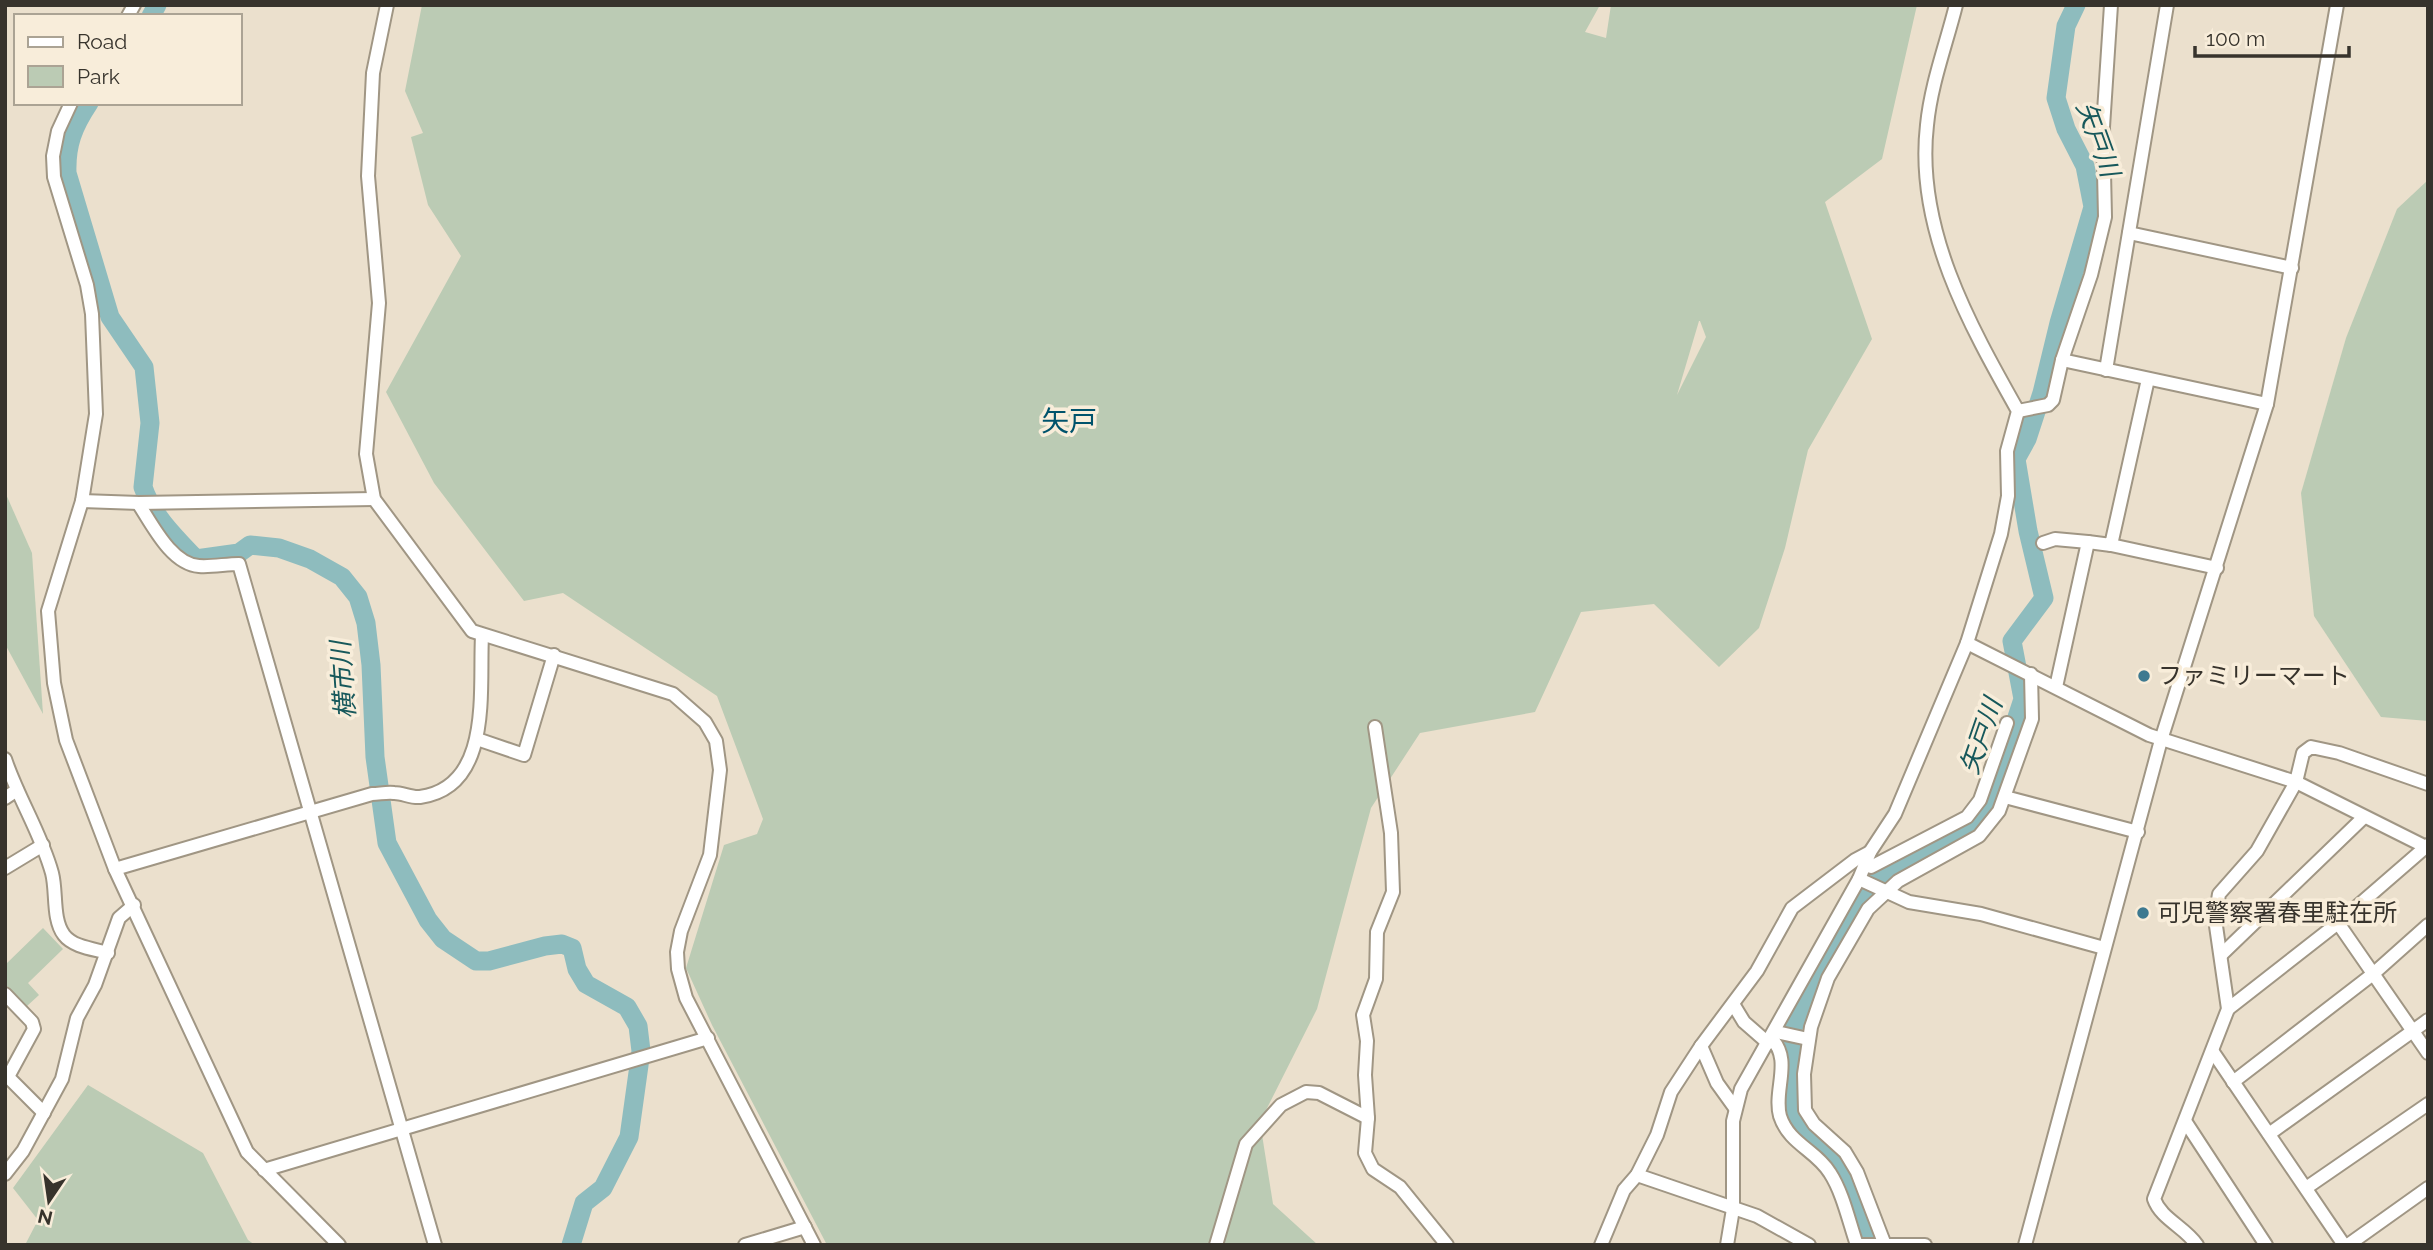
<svg xmlns="http://www.w3.org/2000/svg" width="2433" height="1250" font-family="Raleway,'Noto Sans JP',sans-serif">
<style>
.green{fill:#bbcbb4;fill-rule:evenodd}
.lines{fill:none;stroke-linecap:round;stroke-linejoin:round}
.river{stroke:#8ebcbe;stroke-width:19}
.minor-casing{stroke:#a09684;stroke-width:16}
.minor{stroke:#fff;stroke-width:12}
.poi-dot{fill:#3d7990;stroke:#f8edda;stroke-width:2.5}
.labels{text-anchor:middle;stroke-width:7;stroke-linejoin:round;paint-order:stroke}
.poi-label{font-size:24px;fill:#37332c;stroke:#f8edda;text-anchor:start}
.water-label{font-size:26px;font-style:italic;fill:#17585b;stroke:#f8edda}
.quarter-label{font-size:28px;fill:#00536c;stroke:#f8edda}
</style>
<rect width="100%" height="100%" fill="#ebe0cd"/>
<g class="green">
<path d="M422,5H1600L1585,32L1606,38L1611,5H1917L1882,159L1825,202L1872,339L1808,450L1785,548L1759,628L1719,667L1654,604L1581,612L1535,712L1420,733L1371,808L1317,1009L1260,1122L1273,1204L1318,1245H827L712,1025L686,968L724,845L757,834L763,819L717,696L563,593L524,601L434,483L386,392L461,256L428,205L411,137L423,133L405,91ZM1700,321L1706,337L1677,395L1699,321Z"/>
<polygon points="2428,180 2428,721 2381,717 2314,616 2301,493 2346,338 2397,209"/>
<polygon points="5,492 32,553 43,714 5,644"/>
<polygon points="43,928 63,949 28,983 39,995 27,1006 5,984 5,965"/>
<polygon points="88,1085 203,1153 248,1240 255,1245 25,1245 38,1220 13,1188"/>
</g>
<g class="lines">
<g class="river">
<polyline points="151,16 157,5"/>
<path d="M89,103C73,127 66,145 67,173L110,317L144,367L150,423L143,487C152,515 176,538 196,559L239,553L250,545L279,548L310,559L342,577L358,597L366,623L371,665L375,757L387,843L428,920L443,939L476,961H489L545,946L562,944L572,948L577,969L586,984L627,1007L638,1026L641,1051L629,1137L603,1188L584,1203L571,1245"/>
<polyline points="1871,1245 1838,1160 1796,1124 1789,1100 1792,1030 1830,942 1862,891 1978,816 1999,772 2023,699 2012,641 2044,598 2028,531 2016,459 2027,439 2042,393 2059,323 2093,207 2085,166 2066,129 2056,98 2066,26 2076,5"/>
</g>
<defs>
<g id="minor">
<polyline points="387,5 373,73 368,176 379,303 366,454 374,499 472,631 673,694 705,722 716,741 720,770 710,855 681,931 677,952 678,969 686,998 814,1245"/>
<polyline points="128,16 134,5"/>
<polyline points="71,103 58,131 53,156 54,177 87,285 92,314 96,414 82,501 48,611 54,683 66,740 115,869 247,1152 339,1245"/>
<polyline points="2129,233 2292,268"/>
<polyline points="2062,360 2267,404"/>
<polyline points="2106,370 2167,5"/>
<polyline points="2018,411 2048,405 2053,400 2062,360 2091,275 2105,217 2103,127 2111,5"/>
<polyline points="82,501 139,503 374,499"/>
<path d="M138,503C152,524 171,564 199,566C212,567 226,564 239,564L435,1245"/>
<polyline points="2088,542 2111,545 2148,379"/>
<polyline points="2043,543 2055,539 2088,542 2056,687"/>
<polyline points="2111,545 2217,568"/>
<polyline points="1967,643 2149,735 2296,782 2428,848"/>
<polyline points="1375,727 1391,833 1393,892 1377,932 1376,979 1363,1015 1367,1041 1365,1075 1368,1118 1365,1153 1373,1169 1400,1187 1447,1245"/>
<polyline points="477,739 524,755 554,655"/>
<path d="M5,759C18,798 41,833 52,873C57,892 52,919 64,935C73,947 94,949 108,953"/>
<polyline points="2005,797 2138,832"/>
<polyline points="5,798 17,790"/>
<polyline points="1866,865 1871,867 1967,817 1980,800 2007,723"/>
<polyline points="5,868 43,845"/>
<path d="M115,869L372,794C379,794 387,792 394,793C403,793 411,798 420,797C493,787 479,689 482,636"/>
<polyline points="1859,879 1909,902 1981,914 2104,948"/>
<polyline points="2338,923 2428,1053"/>
<polyline points="2222,954 2364,817"/>
<polyline points="5,994 32,1022 34,1029 9,1075"/>
<polyline points="1733,1004 1744,1022 1768,1043"/>
<polyline points="2228,1009 2338,923 2428,845"/>
<polyline points="1776,1032 1808,1039"/>
<path d="M1771,1038C1793,1060 1773,1090 1780,1116C1789,1144 1816,1150 1830,1173C1843,1193 1849,1222 1857,1245"/>
<polyline points="1701,1046 1717,1083 1735,1108"/>
<polyline points="2213,1052 2344,1245"/>
<polyline points="5,1074 44,1113"/>
<polyline points="2233,1082 2373,974 2428,925"/>
<polyline points="2185,1121 2266,1245"/>
<polyline points="2269,1134 2428,1020"/>
<polyline points="264,1170 708,1038"/>
<polyline points="5,1174 23,1151 62,1079 77,1018 95,985 119,918 134,905"/>
<polyline points="1637,1175 1757,1216 1809,1245"/>
<polyline points="2306,1188 2428,1104"/>
<polyline points="745,1245 805,1227"/>
<polyline points="1216,1245 1246,1144 1281,1105 1306,1092 1319,1093 1368,1118"/>
<polyline points="1601,1245 1624,1190 1637,1175 1657,1135 1671,1092 1701,1046 1757,971 1792,908 1855,860 1870,852"/>
<path d="M1727,1245L1733,1209V1121L1741,1089L1859,879L1870,852L1895,814L1967,643L2001,534L2008,496L2007,451L2018,411C1969,324 1915,228 1927,125C1931,84 1946,45 1956,5"/>
<polyline points="1860,1245 1925,1245"/>
<polyline points="1885,1245 1857,1172 1845,1152 1814,1124 1805,1110 1804,1074 1811,1027 1828,978 1868,909 1898,881 1979,836 1999,811 2032,719 2031,674"/>
<polyline points="2025,1245 2161,740 2267,404 2337,5"/>
<path d="M2197,1245C2185,1227 2161,1219 2154,1199L2228,1009L2215,919L2219,894L2257,851L2296,782L2303,753L2311,747L2339,753L2428,784"/>
<polyline points="2348,1245 2428,1188"/>
</g>
</defs>
<use href="#minor" class="minor-casing"/>
<use href="#minor" class="minor"/>
</g>
<g class="poi-dot">
<circle cx="2144" cy="676" r="7"/>
<circle cx="2143" cy="913" r="7"/>
</g>
<g class="labels">
<g class="poi-label">
<text x="2158" y="684">ファミリーマート</text>
<text x="2157" y="921">可児警察署春里駐在所</text>
</g>
<g class="water-label">
<text transform="translate(2098 139) rotate(70)" y="9">矢戸川</text>
<text transform="translate(343 680) rotate(-94)" y="9">横市川</text>
<text transform="translate(1981 736) rotate(-71)" y="9">矢戸川</text>
</g>
<g class="quarter-label">
<text x="1069" y="431">矢戸</text>
</g>
</g>
<rect width="2433" height="1250" fill="none" stroke="#37332c" stroke-width="14"/>
<rect x="14" y="14" width="228" height="91" fill="#f8edda" stroke="#aba394" stroke-width="2"/>
<rect x="28" y="37" width="35" height="10" fill="#ffffff" stroke="#aba394" stroke-width="2"/>
<text x="77" y="49" font-size="21" fill="#37332c">Road</text>
<rect x="28" y="66" width="35" height="21" fill="#bbcbb4" stroke="#aba394" stroke-width="2"/>
<text x="77" y="84" font-size="21" fill="#37332c">Park</text>
<g transform="translate(49 1201) rotate(193)" stroke="#f8edda" stroke-width="5" paint-order="stroke">
<path d="M0-5L12 26L0 18L-12 26Z" fill="#37332c"/>
<text y="-10" font-size="19" font-weight="bold" text-anchor="middle" fill="#37332c">N</text>
</g>
<path d="M2195 46v10h154v-10" fill="none" stroke="#37332c" stroke-width="3.5"/>
<text x="2206" y="46" font-size="21" fill="#37332c" stroke="#f8edda" stroke-width="5" paint-order="stroke">100 m</text>
</svg>
